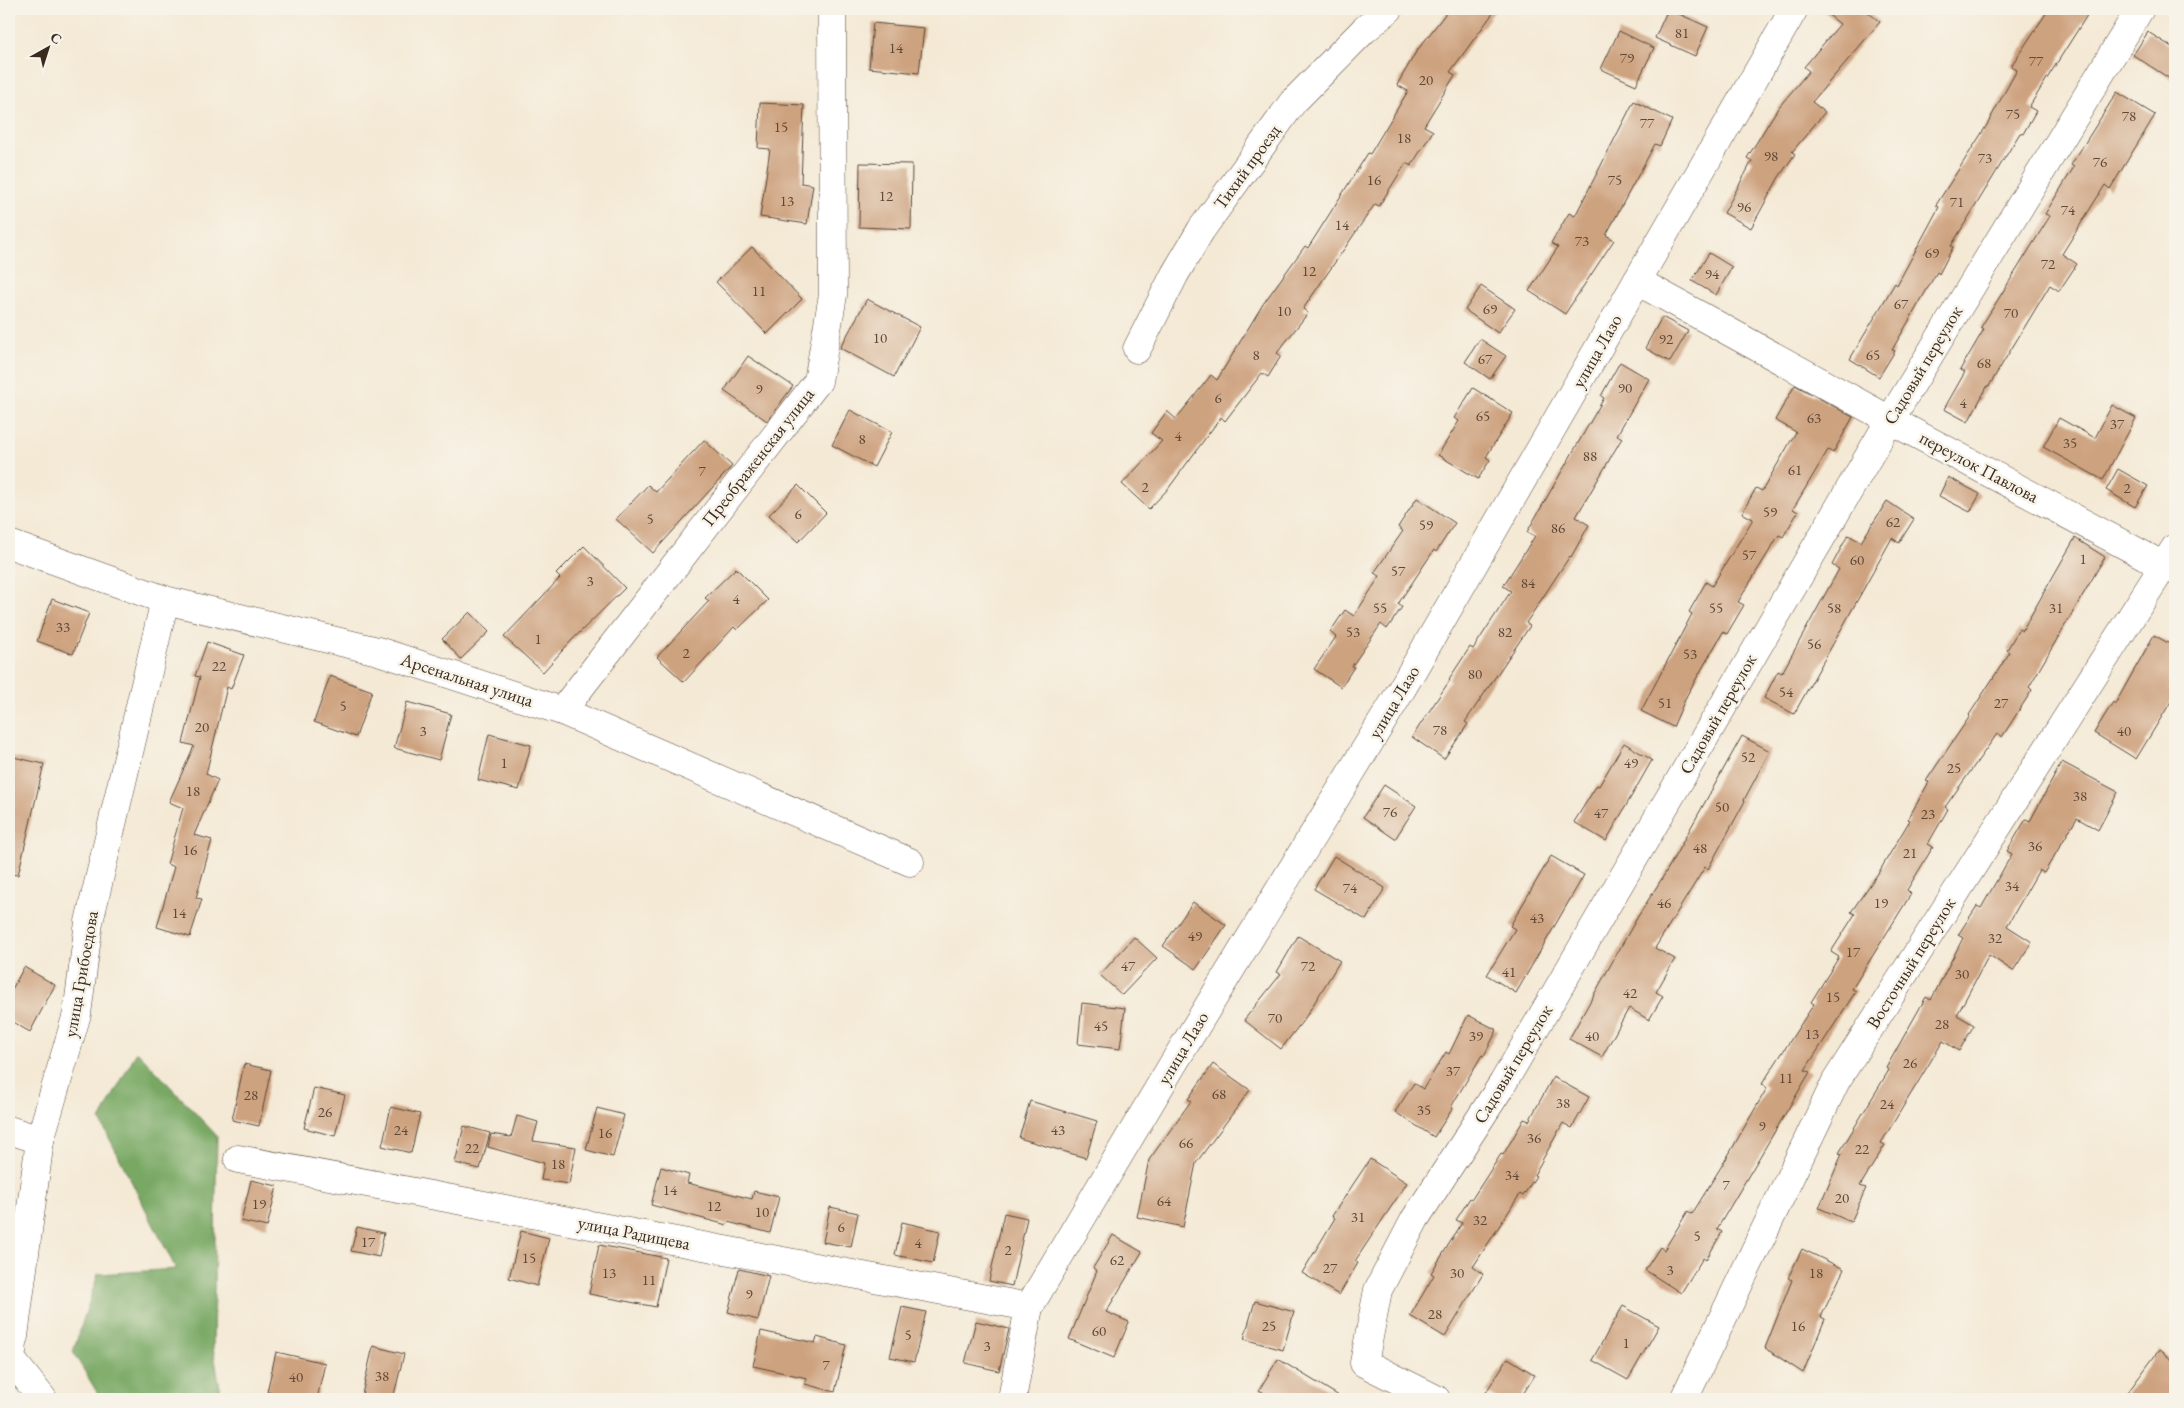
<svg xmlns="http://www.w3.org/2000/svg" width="2184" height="1408" font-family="'EB Garamond',serif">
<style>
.forest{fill:#78a863;stroke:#5a6940}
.building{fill:#cda27f}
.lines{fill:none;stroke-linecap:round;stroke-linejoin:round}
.minor-casing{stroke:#574739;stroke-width:29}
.minor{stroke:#fff;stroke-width:28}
.labels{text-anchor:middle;stroke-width:5;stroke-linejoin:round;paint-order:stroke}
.number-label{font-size:15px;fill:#604836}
.street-label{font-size:18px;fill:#3b2a1e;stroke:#f7f3e8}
</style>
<rect width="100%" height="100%" fill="#f7f3e8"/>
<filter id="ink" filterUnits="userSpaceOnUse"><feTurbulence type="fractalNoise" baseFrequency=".02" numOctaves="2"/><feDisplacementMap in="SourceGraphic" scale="10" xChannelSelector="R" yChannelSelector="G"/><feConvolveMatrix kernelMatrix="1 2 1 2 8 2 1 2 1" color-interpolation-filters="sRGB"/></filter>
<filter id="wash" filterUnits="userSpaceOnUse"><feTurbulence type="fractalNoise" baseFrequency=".0096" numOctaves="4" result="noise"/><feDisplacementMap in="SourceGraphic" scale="20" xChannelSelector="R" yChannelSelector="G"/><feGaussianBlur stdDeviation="1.12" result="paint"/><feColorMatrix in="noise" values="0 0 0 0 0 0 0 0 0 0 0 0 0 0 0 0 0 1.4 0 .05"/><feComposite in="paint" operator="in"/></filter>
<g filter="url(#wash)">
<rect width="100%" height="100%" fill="#f4e9d5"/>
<polygon class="forest" points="137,1051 217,1136 213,1348 222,1399 101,1399 73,1352 98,1274 176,1269 100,1120"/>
<g id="blocks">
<g class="building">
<polygon points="1449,9 1496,9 1450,72 1455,75 1424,126 1433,131 1411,166 1406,163 1379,206 1375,204 1303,309 1308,313 1277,353 1281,356 1268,377 1262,373 1225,421 1221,417 1168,489 1149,509 1122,484 1162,441 1151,433 1167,411 1176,419 1211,375 1217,380 1263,304 1305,246 1308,248 1368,153 1370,154 1408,91 1397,85 1416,52"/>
<polygon points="1668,9 1708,27 1695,56 1655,38"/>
<polygon points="1821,9 1864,9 1880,22 1812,102 1825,112 1792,152 1795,154 1779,177 1751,228 1724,213 1752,161 1747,158 1778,108 1809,71 1804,67 1840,24"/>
<polygon points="2049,9 2091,9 2029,107 2036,111 2023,134 2020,133 1951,246 1953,247 1939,274 1937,272 1892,350 1895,351 1879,377 1850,359 1895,283 1897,285 1939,207 1936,205 1992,117 1991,117 2017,70 2011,66"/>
<polygon points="873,23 924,28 919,73 869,68"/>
<polygon points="1619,31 1654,48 1636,85 1601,69"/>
<polygon points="2148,32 2175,49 2175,82 2133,55"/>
<polygon points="2117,92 2155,115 2110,189 2105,185 2062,254 2077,264 2059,291 2050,285 1989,386 1988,385 1968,422 1944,409 1965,372 1960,370 1984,329 1981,327 2050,216 2045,214 2074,167 2071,165"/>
<polygon points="1634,101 1672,120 1660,146 1655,144 1606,235 1614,240 1565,314 1529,291 1558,247 1551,243 1569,213 1575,216"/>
<polygon points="760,103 804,105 801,183 813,185 807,224 760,217 770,149 758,148"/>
<polygon points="860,163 912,164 911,229 859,227"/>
<polygon points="752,247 802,299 767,334 716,282"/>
<polygon points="1709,253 1732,267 1716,295 1692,281"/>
<polygon points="1481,286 1515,309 1498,333 1465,310"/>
<polygon points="867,299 920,327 894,377 840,348"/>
<polygon points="1662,317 1688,331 1670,362 1645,348"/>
<polygon points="1480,339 1506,356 1490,379 1465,362"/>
<polygon points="748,356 793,386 767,421 724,391"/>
<polygon points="1620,362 1649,379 1617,435 1622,438 1576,517 1589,525 1571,557 1570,556 1526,623 1530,626 1465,722 1468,724 1444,759 1412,737 1450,680 1449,679 1470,647 1473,649 1511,591 1503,586 1535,536 1527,532 1604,398 1601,396"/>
<polygon points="1795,385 1853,417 1833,453 1828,450 1793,509 1798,512 1783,537 1779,535 1738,602 1744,605 1727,634 1723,632 1687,695 1673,727 1641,711 1692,614 1689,612 1706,582 1712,586 1753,519 1742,513 1756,488 1762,491 1796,432 1775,420"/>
<polygon points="1473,388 1513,413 1486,457 1490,460 1478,479 1438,455 1459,421 1454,418"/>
<polygon points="2112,405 2136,418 2103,480 2043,447 2059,418 2095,438"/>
<polygon points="850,410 892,432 874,467 832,445"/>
<polygon points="704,440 732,466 653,553 616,519 648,485 656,492"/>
<polygon points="2118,469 2148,486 2135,507 2106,490"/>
<polygon points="1948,477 1980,494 1970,512 1939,496"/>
<polygon points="798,485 826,513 798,542 769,515"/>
<polygon points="1417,498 1455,523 1436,552 1434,550 1398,604 1402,607 1387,629 1381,624 1352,666 1354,667 1341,687 1314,669 1336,637 1330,632 1345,610 1354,616 1380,576 1374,573 1403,531 1398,527"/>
<polygon points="1887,501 1914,519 1899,543 1892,538 1794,714 1764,698 1778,671 1782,673 1839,569 1832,565 1848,535 1861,542"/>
<polygon points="2075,538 2105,557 2029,687 2032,690 2002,737 1997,734 1945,807 1948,809 1928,844 1933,847 1907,890 1911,894 1852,989 1856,991 1805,1070 1810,1072 1717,1229 1722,1232 1706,1260 1703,1258 1681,1293 1645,1270 1660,1247 1664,1250 1688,1211 1692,1214 1729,1154 1767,1088 1762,1084 1814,1004 1811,1002 1839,957 1831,952 1855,914 1851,912 1879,872 1910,820 1908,819 1929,782 1926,781 1970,716 1969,715 2010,652 2007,650 2019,629 2022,631"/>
<polygon points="584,546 625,588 572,640 543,672 504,637 560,578 556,574"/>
<polygon points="736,568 768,600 737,630 734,627 684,682 657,657 709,601 705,598"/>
<polygon points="52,599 89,613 73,654 37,641"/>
<polygon points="470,612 489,632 461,659 442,639"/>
<polygon points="2154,635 2175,647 2175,695 2136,759 2094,733 2113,702 2115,704"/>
<polygon points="207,642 244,655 231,689 227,687 206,774 218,780 194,835 212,840 196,898 202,899 190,937 157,927 174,867 167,864 183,808 169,802 194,746 183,743 200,677 195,676"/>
<polygon points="330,676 372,691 356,737 314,722"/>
<polygon points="407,702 451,714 439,760 394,748"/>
<polygon points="489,734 531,745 519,790 478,780"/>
<polygon points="1742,736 1770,751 1744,800 1745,801 1708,869 1705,867 1655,948 1675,959 1656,992 1663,996 1649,1020 1629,1008 1602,1057 1569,1039 1637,918 1666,872"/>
<polygon points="1624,743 1652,760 1606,841 1574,822 1597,785 1599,786"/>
<polygon points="9,756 44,764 18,875 9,874"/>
<polygon points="2062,762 2118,792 2098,830 2077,818 2044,873 2039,870 2007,926 2032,942 2013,971 1989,955 1957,1015 1974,1025 1959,1051 1943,1041 1881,1143 1885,1145 1860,1186 1866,1188 1851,1222 1819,1208 1842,1154 1839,1153 1889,1070 1886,1068 1926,997 1931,1000 1963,938 1958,935 1977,906 1981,908 2012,854 2007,851 2026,819 2030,821"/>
<polygon points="1384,785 1416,806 1395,839 1363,817"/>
<polygon points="1334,856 1385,888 1366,920 1314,889"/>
<polygon points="1551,856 1584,875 1516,993 1487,975 1515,929 1510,926"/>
<polygon points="1193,902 1226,925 1196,969 1163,946"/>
<polygon points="1298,936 1340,961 1305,1018 1281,1049 1244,1020 1281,974 1277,972"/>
<polygon points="1134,937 1157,958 1122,995 1100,975"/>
<polygon points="24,967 55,985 30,1032 9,1020 9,995"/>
<polygon points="1082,1003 1125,1008 1120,1049 1078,1044"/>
<polygon points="1468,1015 1497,1030 1484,1056 1482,1055 1451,1107 1453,1108 1434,1137 1395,1112 1414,1083 1423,1089 1446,1052 1449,1054"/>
<polygon points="244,1064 271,1070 259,1126 232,1120"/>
<polygon points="1213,1064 1250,1090 1196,1163 1183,1227 1137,1217 1149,1160 1191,1101 1188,1099"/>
<polygon points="1553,1077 1589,1097 1572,1128 1563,1123 1534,1175 1536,1176 1523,1196 1520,1194 1473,1267 1483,1274 1445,1337 1410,1316 1434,1275 1431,1273 1462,1223 1456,1220 1470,1198 1472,1199 1501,1154 1503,1155 1524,1119 1529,1121"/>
<polygon points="314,1088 345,1095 335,1136 304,1128"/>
<polygon points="1030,1101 1097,1121 1086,1158 1019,1138"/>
<polygon points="391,1107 420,1114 411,1153 382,1146"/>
<polygon points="597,1108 624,1115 613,1157 586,1150"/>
<polygon points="517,1116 538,1122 533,1141 576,1147 569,1184 541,1180 544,1163 488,1147 491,1134 511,1137"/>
<polygon points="464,1126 490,1133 480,1169 455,1163"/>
<polygon points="1370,1159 1407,1183 1355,1261 1358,1263 1339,1295 1302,1273 1335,1218 1332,1216"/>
<polygon points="661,1167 689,1175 687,1183 752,1199 754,1191 779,1197 770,1233 728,1222 727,1225 651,1205"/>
<polygon points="251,1180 277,1186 267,1227 241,1221"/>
<polygon points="830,1207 858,1213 851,1247 823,1242"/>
<polygon points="1004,1213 1027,1218 1012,1286 989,1281"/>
<polygon points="902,1222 940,1231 933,1263 895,1255"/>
<polygon points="357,1227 384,1233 379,1257 351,1251"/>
<polygon points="521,1231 549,1238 537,1286 509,1278"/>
<polygon points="1113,1235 1142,1252 1106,1312 1129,1322 1114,1358 1069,1339 1097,1271 1093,1268"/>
<polygon points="599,1245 666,1258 656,1307 589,1294"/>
<polygon points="1802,1249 1844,1269 1821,1317 1825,1319 1803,1373 1765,1348 1792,1280 1788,1278"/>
<polygon points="739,1269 769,1276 758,1320 728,1312"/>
<polygon points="1255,1301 1294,1312 1283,1350 1244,1339"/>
<polygon points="1623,1306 1659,1326 1628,1380 1592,1360"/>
<polygon points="902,1307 926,1312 914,1362 890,1357"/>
<polygon points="976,1321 1009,1329 999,1371 965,1363"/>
<polygon points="761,1331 815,1343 817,1337 846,1345 835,1392 805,1384 807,1378 753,1366"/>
<polygon points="373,1346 404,1354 393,1399 361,1399"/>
<polygon points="2159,1350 2175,1362 2175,1399 2123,1399"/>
<polygon points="276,1352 325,1363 317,1399 302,1399 267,1392"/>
<polygon points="1508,1358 1535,1375 1520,1399 1498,1399 1486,1392"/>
<polygon points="1278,1359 1344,1399 1274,1399 1259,1390"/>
</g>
</g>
</g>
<g filter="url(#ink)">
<use href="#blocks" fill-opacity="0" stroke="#574739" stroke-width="1"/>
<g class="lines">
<defs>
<g id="minor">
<polyline points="1637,281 1890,420 2164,566"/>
<polyline points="1137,349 1175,274 1201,230 1293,102 1364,30 1389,9"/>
<polyline points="9,544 165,600 378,651 562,711 910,862"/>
<polyline points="562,711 818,381 833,295 832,9"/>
<polyline points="9,1130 40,1140"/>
<polyline points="238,1159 1029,1307"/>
<polyline points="43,1399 11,1359 40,1140 77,1014 89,922 165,600"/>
<polyline points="1012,1399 1029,1307 1173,1064 1396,699 1794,9"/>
<polyline points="1436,1399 1364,1363 1378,1290 1415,1219 1503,1083 1890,420 2140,9"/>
<polyline points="1684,1399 1836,1081 2175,548"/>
</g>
</defs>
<use href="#minor" class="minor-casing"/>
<use href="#minor" class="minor"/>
</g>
</g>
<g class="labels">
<g class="number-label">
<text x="1682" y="38">81</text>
<text x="896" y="53">14</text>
<text x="1627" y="63">79</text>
<text x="2036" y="66">77</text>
<text x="1426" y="85">20</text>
<text x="2013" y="119">75</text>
<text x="2129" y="121">78</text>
<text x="1647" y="128">77</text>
<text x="781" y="132">15</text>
<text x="1404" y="143">18</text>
<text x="1771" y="161">98</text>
<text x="1985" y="163">73</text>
<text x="2100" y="167">76</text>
<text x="1374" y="185">16</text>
<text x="1615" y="185">75</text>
<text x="886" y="201">12</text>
<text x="787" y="206">13</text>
<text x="1957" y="207">71</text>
<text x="1744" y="212">96</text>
<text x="2068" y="215">74</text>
<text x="1342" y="230">14</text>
<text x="1582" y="246">73</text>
<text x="1932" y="258">69</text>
<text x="2048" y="269">72</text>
<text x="1309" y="276">12</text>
<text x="1712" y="279">94</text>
<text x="759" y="296">11</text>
<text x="1901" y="309">67</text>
<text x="1490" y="314">69</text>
<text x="1284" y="316">10</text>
<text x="2011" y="318">70</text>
<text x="880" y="343">10</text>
<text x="1666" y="344">92</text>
<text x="1256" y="360">8</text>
<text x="1873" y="360">65</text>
<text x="1485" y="364">67</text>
<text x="1984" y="368">68</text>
<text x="1625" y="393">90</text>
<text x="759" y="394">9</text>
<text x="1218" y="403">6</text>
<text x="1963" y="408">4</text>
<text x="1483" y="421">65</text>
<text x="1814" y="423">63</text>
<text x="2117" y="429">37</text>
<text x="1178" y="441">4</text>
<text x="862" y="444">8</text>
<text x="2070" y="448">35</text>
<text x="1590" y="461">88</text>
<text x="1795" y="475">61</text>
<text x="702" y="476">7</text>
<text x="1145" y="492">2</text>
<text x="2127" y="493">2</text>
<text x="1770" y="517">59</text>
<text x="798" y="519">6</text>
<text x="650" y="524">5</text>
<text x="1893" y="527">62</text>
<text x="1426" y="530">59</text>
<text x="1558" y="533">86</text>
<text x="1749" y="560">57</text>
<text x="2083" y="564">1</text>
<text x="1857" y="565">60</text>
<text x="1398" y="576">57</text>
<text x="590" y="586">3</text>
<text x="1528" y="588">84</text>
<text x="736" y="604">4</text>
<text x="1380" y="613">55</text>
<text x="1716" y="613">55</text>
<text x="1834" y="613">58</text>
<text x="2056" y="613">31</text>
<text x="63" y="632">33</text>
<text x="1353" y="637">53</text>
<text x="1505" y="637">82</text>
<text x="538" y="644">1</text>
<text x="1814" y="649">56</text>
<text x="686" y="658">2</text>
<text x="1690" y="659">53</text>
<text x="219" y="671">22</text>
<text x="1475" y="679">80</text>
<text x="1786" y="697">54</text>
<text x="1665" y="708">51</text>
<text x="2001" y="708">27</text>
<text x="343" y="711">5</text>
<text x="202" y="732">20</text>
<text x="1440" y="735">78</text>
<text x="423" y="736">3</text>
<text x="2124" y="736">40</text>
<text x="1748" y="762">52</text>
<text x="504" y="768">1</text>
<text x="1631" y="768">49</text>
<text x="1954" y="773">25</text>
<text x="193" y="796">18</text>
<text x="2080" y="801">38</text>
<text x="1722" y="812">50</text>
<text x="1390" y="817">76</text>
<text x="1601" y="818">47</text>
<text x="1928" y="819">23</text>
<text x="2035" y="851">36</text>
<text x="1700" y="853">48</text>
<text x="190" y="855">16</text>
<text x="1910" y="858">21</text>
<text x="2012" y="891">34</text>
<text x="1350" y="893">74</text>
<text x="1664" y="908">46</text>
<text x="1881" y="908">19</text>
<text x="179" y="918">14</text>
<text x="1537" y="923">43</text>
<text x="1195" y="941">49</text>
<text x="1995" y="943">32</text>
<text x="1853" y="957">17</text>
<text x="1128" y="971">47</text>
<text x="1308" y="971">72</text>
<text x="1509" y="977">41</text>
<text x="1962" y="979">30</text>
<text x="1630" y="998">42</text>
<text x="1833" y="1002">15</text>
<text x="1275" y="1023">70</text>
<text x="1942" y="1029">28</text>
<text x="1101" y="1031">45</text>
<text x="1812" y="1039">13</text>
<text x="1476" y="1041">39</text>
<text x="1592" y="1041">40</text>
<text x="1910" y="1068">26</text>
<text x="1453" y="1076">37</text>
<text x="1786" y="1083">11</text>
<text x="1219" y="1099">68</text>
<text x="251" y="1100">28</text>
<text x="1563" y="1108">38</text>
<text x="1887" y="1109">24</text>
<text x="1424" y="1115">35</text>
<text x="325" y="1117">26</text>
<text x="1762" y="1131">9</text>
<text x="401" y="1135">24</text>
<text x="1058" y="1135">43</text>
<text x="605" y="1138">16</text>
<text x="1534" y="1143">36</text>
<text x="1186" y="1148">66</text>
<text x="472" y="1153">22</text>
<text x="1862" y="1154">22</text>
<text x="558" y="1169">18</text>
<text x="1512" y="1180">34</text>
<text x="1726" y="1190">7</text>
<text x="670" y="1195">14</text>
<text x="1842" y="1203">20</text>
<text x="1164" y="1206">64</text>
<text x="259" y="1209">19</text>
<text x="714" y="1211">12</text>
<text x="762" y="1217">10</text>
<text x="1358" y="1222">31</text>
<text x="1480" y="1225">32</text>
<text x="841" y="1232">6</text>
<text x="1697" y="1241">5</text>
<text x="368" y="1247">17</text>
<text x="918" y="1248">4</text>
<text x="1008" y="1255">2</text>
<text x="529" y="1263">15</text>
<text x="1117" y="1265">62</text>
<text x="1330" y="1273">27</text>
<text x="1670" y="1275">3</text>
<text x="609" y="1278">13</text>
<text x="1457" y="1278">30</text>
<text x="1816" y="1278">18</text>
<text x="649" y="1285">11</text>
<text x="749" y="1299">9</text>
<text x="1435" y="1319">28</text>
<text x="1269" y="1331">25</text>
<text x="1798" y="1331">16</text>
<text x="1099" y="1336">60</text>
<text x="908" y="1340">5</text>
<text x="1626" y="1348">1</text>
<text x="987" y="1351">3</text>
<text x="826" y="1370">7</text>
<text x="382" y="1381">38</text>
<text x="296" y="1382">40</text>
</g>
<g class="street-label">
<text transform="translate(1247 167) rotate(-54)" y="6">Тихий проезд</text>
<text transform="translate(1597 351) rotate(-60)" y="6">улица Лазо</text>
<text transform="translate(1923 365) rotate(-59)" y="6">Садовый переулок</text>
<text transform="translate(758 457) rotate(-52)" y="6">Преображенская улица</text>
<text transform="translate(1979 467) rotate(28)" y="6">переулок Павлова</text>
<text transform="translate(467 680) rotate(18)" y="6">Арсенальная улица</text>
<text transform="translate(1394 702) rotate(-59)" y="6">улица Лазо</text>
<text transform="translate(1718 714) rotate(-60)" y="6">Садовый переулок</text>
<text transform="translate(1911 963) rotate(-58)" y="6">Восточный переулок</text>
<text transform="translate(81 974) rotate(-80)" y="6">улица Грибоедова</text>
<text transform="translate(1183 1048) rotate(-59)" y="6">улица Лазо</text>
<text transform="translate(1513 1064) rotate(-59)" y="6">Садовый переулок</text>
<text transform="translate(634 1233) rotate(11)" y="6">улица Радищева</text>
</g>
</g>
<rect width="2184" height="1408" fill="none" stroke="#f7f3e8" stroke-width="30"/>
<g transform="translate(48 48) rotate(39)" stroke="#f7f3e8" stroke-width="4" paint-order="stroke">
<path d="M0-4L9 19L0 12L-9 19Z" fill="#3b2a1e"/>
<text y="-8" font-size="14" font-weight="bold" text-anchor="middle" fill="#3b2a1e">С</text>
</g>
</svg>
